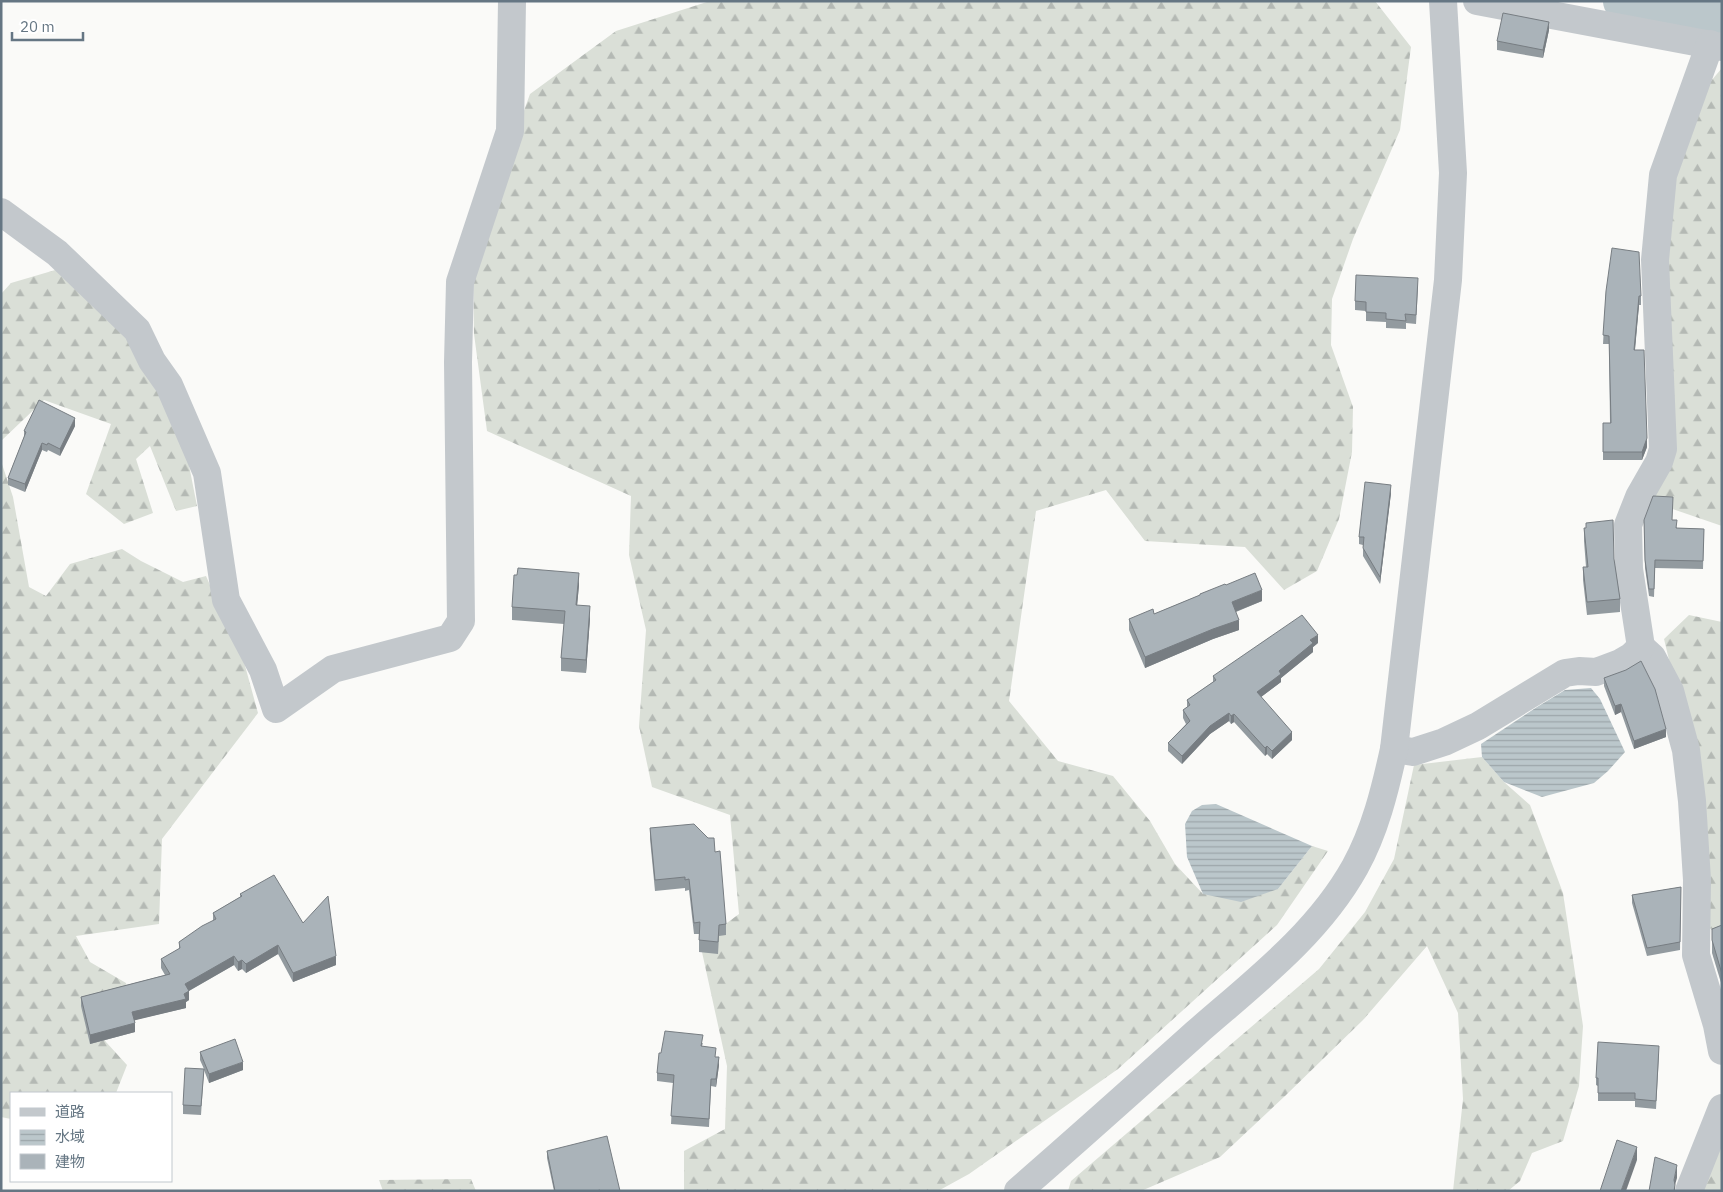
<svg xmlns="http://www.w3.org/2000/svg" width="1723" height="1192" font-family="'IBM Plex Sans','Noto Sans JP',sans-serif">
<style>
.forest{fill:url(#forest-firs)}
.water{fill:url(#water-rules)}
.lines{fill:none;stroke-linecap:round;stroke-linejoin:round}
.river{stroke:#bbc7cb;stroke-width:42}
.minor{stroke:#c3c8cc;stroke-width:28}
.wall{fill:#929a9f}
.shaded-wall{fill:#777d82}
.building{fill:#aab3b9;stroke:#777d82}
</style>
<defs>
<pattern id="forest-firs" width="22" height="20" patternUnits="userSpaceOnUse" patternTransform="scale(1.25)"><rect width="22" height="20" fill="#dadfd7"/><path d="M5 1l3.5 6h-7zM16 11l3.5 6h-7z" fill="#b4b9b4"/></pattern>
<pattern id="water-rules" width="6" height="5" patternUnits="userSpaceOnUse" patternTransform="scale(1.25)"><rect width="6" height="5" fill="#bbc7cb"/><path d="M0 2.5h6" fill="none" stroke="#9ca6aa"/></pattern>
</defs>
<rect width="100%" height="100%" fill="#fafaf8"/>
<g class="forest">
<polygon points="710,1 1375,1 1411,47 1400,130 1353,239 1332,299 1331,345 1353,407 1352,452 1339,519 1317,571 1284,590 1245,547 1145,541 1106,490 1036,511 1009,701 1058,761 1113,776 1150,821 1175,864 1203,894 1278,889 1312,846 1328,851 1277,925 1118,1069 969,1174 938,1191 684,1191 684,1151 725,1129 727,1066 700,943 739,914 730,815 652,787 639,726 646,630 629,555 631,496 487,431 474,334 473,252 530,94 616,31"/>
<polygon points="1722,68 1722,526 1658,504 1653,487 1669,192 1700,94"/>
<polygon points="62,268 123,324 185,445 197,506 176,511 150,446 136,459 153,513 124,524 86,494 111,424 44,400 1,441 1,294 11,283"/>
<polygon points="1,461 13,497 29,587 46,596 70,564 122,549 141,561 183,582 206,576 244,662 258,713 162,839 159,924 76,936 90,962 126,983 133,1017 95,1024 106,1042 127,1065 116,1093 11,1093 11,1119 1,1117"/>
<polygon points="1689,615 1722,622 1722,940 1707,925 1670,664 1664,639"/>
<polygon points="1482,757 1504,782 1530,805 1563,893 1583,1026 1579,1086 1563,1141 1532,1153 1520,1181 1508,1191 1453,1191 1463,1099 1458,1013 1427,946 1363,1020 1285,1096 1220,1157 1141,1191 1068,1191 1071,1181 1319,969 1365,912 1394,859 1414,765"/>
<polygon points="1722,1131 1722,1191 1702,1191"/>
<polygon points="471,1179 476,1191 383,1191 379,1180"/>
</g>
<g class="water">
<polygon points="1591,688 1600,699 1625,752 1608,771 1594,783 1542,797 1504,782 1482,757 1481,744 1537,707 1565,690"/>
<polygon points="1216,804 1312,846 1278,889 1241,902 1203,894 1187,857 1185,824 1192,811 1202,805"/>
</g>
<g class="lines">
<polyline class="river" points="1624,1 1663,8 1722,20"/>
<g class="minor">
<polyline points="1477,1 1722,47"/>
<polyline points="1,212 57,253 137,330 152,361 169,385 207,473 226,600 263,670 276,709 333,669 450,638 461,621 458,362 460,282 510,131 512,1"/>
<polyline points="1641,647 1652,657 1670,691 1686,750 1692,801 1697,880 1696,955 1717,1025 1722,1051"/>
<polyline points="1394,749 1413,752 1444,742 1478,726 1565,673 1579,671 1596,672 1620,663 1632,656 1641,647 1629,569 1628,525 1639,497 1659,462 1663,449 1655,260 1663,175 1710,44"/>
<path d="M1018,1191C1078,1139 1137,1086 1196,1033C1253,983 1317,935 1355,867C1375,831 1385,790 1394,749L1448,280L1453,173L1443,1"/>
<polyline points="1689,1191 1722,1108"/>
</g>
</g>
<g class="wall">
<polygon points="1549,30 1543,58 1497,50 1497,41"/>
<polygon points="1418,287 1416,324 1406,323 1406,329 1386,328 1386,322 1366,321 1366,311 1355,310 1355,301"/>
<polygon points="1606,291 1641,296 1641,305 1639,305 1635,350 1647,447 1642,460 1603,460 1603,423 1610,423 1609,344 1603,344"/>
<polygon points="75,426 60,456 48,450 47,452 42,450 25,492 8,485 8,478 24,437 24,431"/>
<polygon points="1391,493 1380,584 1363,556 1363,545 1359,544 1359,537"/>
<polygon points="1644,520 1672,520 1677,528 1704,529 1703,569 1655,568 1654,597 1649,596 1645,568"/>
<polygon points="1586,523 1614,559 1620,599 1620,612 1587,615 1583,580 1583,567 1586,567 1584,541 1584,528 1586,528"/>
<polygon points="579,585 577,605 590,618 586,673 561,671 561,658 564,624 512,620 512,607"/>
<polygon points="1226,585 1262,601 1236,612 1239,630 1213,639 1145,668 1129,630 1129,619 1154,614 1200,595 1200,594"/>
<polygon points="1318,643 1313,647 1313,652 1281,678 1281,682 1261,697 1292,740 1272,759 1267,754 1265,756 1234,722 1231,724 1229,721 1210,734 1182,764 1168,751 1168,743 1186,724 1183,718 1183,710 1187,707 1187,700 1213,682 1213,676"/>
<polygon points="1604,678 1666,737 1634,749 1621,712 1615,715 1604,686"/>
<polygon points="650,828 715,852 726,924 726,935 719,936 718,954 699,952 699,934 694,934 689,890 685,891 685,888 655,891 650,839"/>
<polygon points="1681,887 1680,950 1647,956 1632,903 1632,895"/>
<polygon points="240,894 303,923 336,965 293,982 278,954 246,973 242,969 238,971 234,965 189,991 189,1000 186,1002 186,1008 134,1020 135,1032 90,1044 81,1006 81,997 165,975 161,968 161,959 179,949 179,942 213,921 213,913 240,897"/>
<polygon points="1722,925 1722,986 1712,953 1712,929"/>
<polygon points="703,1043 702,1046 715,1057 719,1065 716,1087 711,1086 709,1127 671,1124 673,1083 657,1081 657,1073 661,1053"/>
<polygon points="200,1052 243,1070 209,1083 204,1070 201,1115 183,1114 183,1105 204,1069 200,1060"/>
<polygon points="1659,1054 1656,1109 1635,1107 1635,1101 1598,1101 1598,1086 1596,1085 1596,1078"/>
<polygon points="547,1151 620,1191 554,1191 547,1158"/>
</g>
<g class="shaded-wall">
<polygon points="1549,22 1549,30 1543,58 1543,50"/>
<polygon points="1639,296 1639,305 1634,359 1634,350"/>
<polygon points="75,418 75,426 60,456 60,449"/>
<polygon points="1647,438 1647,447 1642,460 1642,452"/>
<polygon points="42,443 42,450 25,492 25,484"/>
<polygon points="1391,485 1391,493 1380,584 1380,577"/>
<polygon points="579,573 579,585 576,618 576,605"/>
<polygon points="1262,590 1262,601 1232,613 1232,602"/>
<polygon points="590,606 590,618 586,673 586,660"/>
<polygon points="1239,620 1239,630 1213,639 1145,668 1145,657 1213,629"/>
<polygon points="1318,635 1318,643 1313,647 1313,652 1281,678 1281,682 1257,700 1257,692 1310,640"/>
<polygon points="1621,704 1621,712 1615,715 1615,706"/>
<polygon points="1229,713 1229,721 1210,734 1182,764 1182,756 1210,726"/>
<polygon points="1234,714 1234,722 1231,724 1231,716"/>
<polygon points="1666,729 1666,737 1634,749 1634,741"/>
<polygon points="1292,732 1292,740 1272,759 1272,751"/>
<polygon points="1267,746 1267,754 1265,756 1265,748"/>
<polygon points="278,945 278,954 246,973 246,964"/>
<polygon points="234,956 234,965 185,993 185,984"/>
<polygon points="336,956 336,965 293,982 293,973"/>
<polygon points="242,960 242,969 238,971 238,962"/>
<polygon points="189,991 189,1000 186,1002 186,1008 132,1021 132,1012 184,994"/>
<polygon points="135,1023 135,1032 90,1044 90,1035"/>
<polygon points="719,1057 719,1065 716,1087 716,1079"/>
<polygon points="243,1062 243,1070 209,1083 209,1074"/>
<polygon points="1637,1147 1637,1160 1626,1191 1621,1191"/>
<polygon points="1677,1165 1677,1178 1675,1185 1675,1191 1674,1191 1674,1180"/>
</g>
<g class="building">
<polygon points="1503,13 1549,22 1543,50 1497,41"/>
<polygon points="1612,248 1639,252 1641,296 1639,296 1634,350 1644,350 1647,438 1642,452 1603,452 1603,423 1611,423 1609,336 1603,335 1606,291"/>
<polygon points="1356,275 1418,278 1416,315 1405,314 1406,321 1386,319 1386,313 1366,312 1366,302 1355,301"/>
<polygon points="39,400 75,418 60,449 48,443 47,445 42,443 25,484 8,478 26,432 24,431"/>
<polygon points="1365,482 1391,485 1380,577 1363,548 1364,537 1359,537"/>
<polygon points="1653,496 1673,497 1672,520 1677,520 1676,528 1704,529 1703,561 1655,560 1654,589 1649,589 1645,560 1644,520"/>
<polygon points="1613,520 1614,559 1620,599 1587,602 1583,567 1588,567 1584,528 1586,528 1586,523"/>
<polygon points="518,568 579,573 576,605 590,606 586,660 561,658 565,611 512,607 514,575 517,575"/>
<polygon points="1255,573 1262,590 1232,602 1239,620 1213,629 1145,657 1129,619 1153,609 1154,614 1200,595 1200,594 1225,584 1226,585"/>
<polygon points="1302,615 1318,635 1310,640 1313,643 1279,671 1281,674 1257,692 1292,732 1272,751 1267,746 1265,748 1234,714 1231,716 1229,713 1210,726 1182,756 1168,743 1190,721 1183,710 1190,705 1187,700 1216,680 1213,676"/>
<polygon points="1641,661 1655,689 1666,729 1634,741 1621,704 1615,706 1604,678 1626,670"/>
<polygon points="694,824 708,838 714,838 715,852 720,851 726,924 719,925 718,942 699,940 700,922 694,923 689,879 685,880 685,877 655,880 650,828"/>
<polygon points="274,875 303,923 328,896 336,956 293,973 278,945 246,964 242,960 238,962 234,956 185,984 189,991 184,994 186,999 132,1012 135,1023 90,1035 81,997 170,974 161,959 180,948 179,942 202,926 216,919 213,913 242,896 240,894"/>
<polygon points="1681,887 1680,942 1647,948 1632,895"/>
<polygon points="1722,925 1722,974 1712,940 1712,929"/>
<polygon points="665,1031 703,1035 701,1046 716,1048 715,1057 719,1057 716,1079 711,1079 709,1119 671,1116 674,1075 657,1073 659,1053 661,1053"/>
<polygon points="235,1039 243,1062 209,1074 200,1052"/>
<polygon points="1598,1042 1659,1046 1656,1101 1635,1099 1635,1093 1598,1093 1598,1078 1596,1078"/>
<polygon points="185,1068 204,1069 201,1106 183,1105"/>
<polygon points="607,1136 620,1191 601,1191 600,1190 596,1191 555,1191 547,1151"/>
<polygon points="1617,1140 1637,1147 1621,1191 1600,1191"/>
<polygon points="1655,1157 1677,1165 1674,1180 1675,1185 1674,1191 1649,1191"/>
</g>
<rect width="1723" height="1192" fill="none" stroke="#657683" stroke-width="5"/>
<rect x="10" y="1092" width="162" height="90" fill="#ffffff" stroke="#c1c8cd"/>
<rect x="20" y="1108" width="25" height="8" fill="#c3c8cc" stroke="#c1c8cd"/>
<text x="55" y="1117" font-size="15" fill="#657683">道路</text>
<rect x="20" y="1130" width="25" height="15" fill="url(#water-rules)" stroke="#c1c8cd"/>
<text x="55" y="1142" font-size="15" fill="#657683">水域</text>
<rect x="20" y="1154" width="25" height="15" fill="#aab3b9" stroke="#c1c8cd"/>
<text x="55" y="1167" font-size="15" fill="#657683">建物</text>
<path d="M12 32v8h71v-8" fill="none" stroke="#657683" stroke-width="2.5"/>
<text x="20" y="32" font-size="15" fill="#657683" stroke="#ffffff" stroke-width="4" paint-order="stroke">20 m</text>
</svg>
